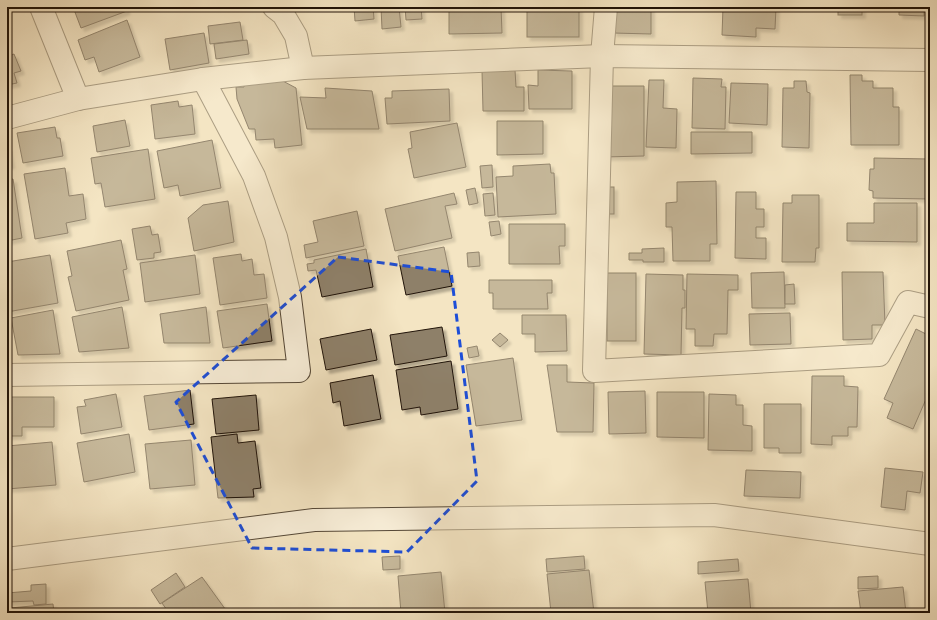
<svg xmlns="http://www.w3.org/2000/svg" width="937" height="620" font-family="'Sorts Mill Goudy',serif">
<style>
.building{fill:#8e8069;stroke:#201308;filter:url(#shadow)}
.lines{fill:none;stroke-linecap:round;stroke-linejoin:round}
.minor-casing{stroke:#554837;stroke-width:24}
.minor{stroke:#f8eed8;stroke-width:22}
.marked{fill:none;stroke:#1d4ed8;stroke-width:3;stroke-dasharray:8 5;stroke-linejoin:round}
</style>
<defs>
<filter id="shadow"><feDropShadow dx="3.5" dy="3.5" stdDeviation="1" flood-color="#0004"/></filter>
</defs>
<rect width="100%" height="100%" fill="#f4e5c3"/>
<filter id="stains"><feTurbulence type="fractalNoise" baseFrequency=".005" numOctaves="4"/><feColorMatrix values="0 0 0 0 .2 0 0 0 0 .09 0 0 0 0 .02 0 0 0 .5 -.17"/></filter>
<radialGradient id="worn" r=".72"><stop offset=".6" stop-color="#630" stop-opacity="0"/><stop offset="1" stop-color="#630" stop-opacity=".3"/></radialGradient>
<g class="building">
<polygon points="73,7 125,7 127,11 81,28"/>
<polygon points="354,7 373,7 374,19 355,21"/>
<polygon points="381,7 399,7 401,27 382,29"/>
<polygon points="405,7 421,7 422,19 406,20"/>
<polygon points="449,7 501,7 502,33 449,34"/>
<rect x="527" y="7" width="52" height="30"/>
<polygon points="614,7 651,7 651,34 613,33"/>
<polygon points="723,7 776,7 775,29 756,28 756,37 722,35"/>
<rect x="838" y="7" width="24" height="8"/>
<polygon points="899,7 924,7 924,16 899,15"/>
<polygon points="127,20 140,57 99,72 94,57 85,60 78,40"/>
<polygon points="240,22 243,40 210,44 208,26"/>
<polygon points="204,33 209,63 170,70 165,39"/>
<polygon points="247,40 249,54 216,59 214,44"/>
<polygon points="14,54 21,71 14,73 17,83 7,85 7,56 7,57"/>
<polygon points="515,70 516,87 524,87 524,111 483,111 482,71"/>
<polygon points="538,70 572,71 572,109 529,109 528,85 538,86"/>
<polygon points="850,75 862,75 862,81 873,81 873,88 893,88 893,107 899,107 899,145 851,145"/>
<polygon points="693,78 722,79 721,87 726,87 725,129 692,128"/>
<polygon points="281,80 296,88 302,145 275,148 274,139 256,140 255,129 249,129 237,99 236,87 244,87 244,84"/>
<polygon points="649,80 664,80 663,108 677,109 676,148 646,147"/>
<polygon points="794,81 806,81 807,92 810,93 809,148 782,147 783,88 794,88"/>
<polygon points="731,83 768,84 767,125 729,123"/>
<polygon points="602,86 644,86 644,156 603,157"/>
<polygon points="325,88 372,91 379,129 307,129 300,97 326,98"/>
<polygon points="449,89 450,121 387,124 385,98 392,98 392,91"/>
<polygon points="178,101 179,107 192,105 195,134 155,139 151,105"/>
<polygon points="125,120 130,146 97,152 93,126"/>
<polygon points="497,121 543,121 543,154 497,155"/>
<polygon points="457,123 466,167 414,178 408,149 412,148 410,132"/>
<polygon points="55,127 57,138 60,138 63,156 23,163 17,133"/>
<polygon points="691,132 752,132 752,153 691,154"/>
<polygon points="212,140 221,188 180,196 178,185 164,188 157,151"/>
<polygon points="7,147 8,147 11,165 7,166"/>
<polygon points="148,149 155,199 105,207 101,183 95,184 91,158"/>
<polygon points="874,158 930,159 930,199 873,198 873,191 869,190 870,169 874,169"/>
<polygon points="550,164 551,173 554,173 556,214 498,217 496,177 513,176 513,166"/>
<polygon points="492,165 493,187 482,188 480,166"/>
<polygon points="65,168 69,196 83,194 86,219 66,223 68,233 35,239 24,174"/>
<polygon points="13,179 22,238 7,241 7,180"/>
<polygon points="716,181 717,244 710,244 710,261 673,261 672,227 666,227 666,203 677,202 677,182"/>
<rect x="601" y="187" width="13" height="27"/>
<polygon points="475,188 478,203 469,205 466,190"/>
<polygon points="736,192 756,192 756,209 764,209 764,227 756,227 756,238 766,238 766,259 735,258"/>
<polygon points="454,193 457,204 445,206 452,238 395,251 385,209"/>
<polygon points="493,193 495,215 485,216 483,194"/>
<polygon points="792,195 819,195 819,248 816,248 815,262 782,262 783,203 792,203"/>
<polygon points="228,201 234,242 194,251 188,218 203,205"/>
<polygon points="874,203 917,203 917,242 847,241 847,223 874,223"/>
<polygon points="357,211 364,246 306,258 304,245 318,242 313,221"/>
<polygon points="499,221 501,234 491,236 489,222"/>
<polygon points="509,224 565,224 565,246 559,246 560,264 509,264"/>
<polygon points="150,226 152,235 158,234 161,252 154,253 154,258 137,260 132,229"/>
<polygon points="121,240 127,269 123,270 129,300 76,311 68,277 72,276 67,251"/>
<polygon points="444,247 452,286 406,295 398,256"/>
<polygon points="664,248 664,262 643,262 643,260 629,260 629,253 642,253 642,249"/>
<polygon points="366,249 373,287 322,297 316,270 308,271 307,264 314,263 314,260"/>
<polygon points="479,252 480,266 468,267 467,253"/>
<polygon points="241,254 242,261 252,259 254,275 264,274 267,298 220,305 213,258"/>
<polygon points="50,255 58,303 7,312 7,262"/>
<polygon points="195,255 200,294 145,302 140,263"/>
<polygon points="784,272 785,308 752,308 751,273"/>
<polygon points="842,272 883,272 885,325 872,325 872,339 843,340"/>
<rect x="607" y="273" width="29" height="68"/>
<polygon points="646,274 683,275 683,290 685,290 685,308 682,308 681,355 644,354"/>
<polygon points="687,274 738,275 738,290 728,290 727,334 714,334 713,346 695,346 695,329 686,329"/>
<polygon points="489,280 552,280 552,293 547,293 548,309 493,309 493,293 489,293"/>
<polygon points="794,284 795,304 785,304 785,285"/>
<polygon points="267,304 272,341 223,348 217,311"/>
<polygon points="122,307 129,348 79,352 72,317"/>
<polygon points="206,307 210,343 164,343 160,314"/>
<polygon points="53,310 60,354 18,355 11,318"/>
<polygon points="790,313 791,344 750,345 749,314"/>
<polygon points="522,315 566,315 567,351 535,352 535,334 522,334"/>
<polygon points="442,327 447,356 395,365 390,335"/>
<polygon points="371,329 377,360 326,370 320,339"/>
<polygon points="916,329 930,336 930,353 928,358 930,359 930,390 913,429 887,418 893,403 884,399"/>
<polygon points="500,333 508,340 500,347 492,340"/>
<polygon points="477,346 479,356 469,358 467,348"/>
<polygon points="513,358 522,420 476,426 466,365"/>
<polygon points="451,361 458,409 421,415 420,407 402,410 396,370"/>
<polygon points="547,365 567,365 567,382 594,383 593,432 557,432"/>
<polygon points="373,375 381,419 344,426 340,401 333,403 330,383"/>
<polygon points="812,376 844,376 844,386 858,387 857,427 848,427 848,436 832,436 832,445 811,444"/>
<polygon points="190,390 194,424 149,430 144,396"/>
<polygon points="645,391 646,433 609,434 608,392"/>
<polygon points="657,392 704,392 704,438 657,437"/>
<polygon points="116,394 122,427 81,434 77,407 86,406 84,400"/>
<polygon points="709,394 736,395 736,405 743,405 743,425 752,426 752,451 708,450"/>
<polygon points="256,395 259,430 216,434 212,399"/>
<polygon points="7,397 54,397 54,427 22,427 22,436 7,436"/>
<polygon points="764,404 801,404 801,453 779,453 779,448 764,448"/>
<polygon points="129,434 135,472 84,482 77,443"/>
<polygon points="237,434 238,443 255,441 261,488 253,489 254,497 218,498 211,437"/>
<polygon points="191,440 195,485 150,489 145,444"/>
<polygon points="52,442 56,485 7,489 7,446"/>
<polygon points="885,468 923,472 920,493 907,491 905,510 881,507"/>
<polygon points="746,470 801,472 800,498 744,496"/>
<polygon points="400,556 400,569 383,570 382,557"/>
<polygon points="584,556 585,569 547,572 546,559"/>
<polygon points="738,559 739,571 698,574 698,562"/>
<polygon points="589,570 594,613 551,613 547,574"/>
<polygon points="441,572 445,613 401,613 398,576"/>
<polygon points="176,573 185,587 160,604 151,590"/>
<polygon points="878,576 878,588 858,589 858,577"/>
<polygon points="202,577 228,613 169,613 162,603"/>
<polygon points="748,579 751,613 708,613 705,582"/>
<polygon points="46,584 46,604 34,605 33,601 7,602 7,593 31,591 31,585"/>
<polygon points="903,587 906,613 861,613 858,591"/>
<polygon points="53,604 54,613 10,613 10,608"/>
</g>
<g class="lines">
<defs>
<g id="minor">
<polyline points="41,7 78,99"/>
<polyline points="274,7 283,14 296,36 303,68"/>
<polyline points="606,7 602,56 594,371 879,355 908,302 930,307"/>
<polyline points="7,118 78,99 203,79 303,68 602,56 930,60"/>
<polyline points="7,375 299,371 290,297 276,237 254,176 203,79"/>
<polyline points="7,559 314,520 714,515 930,544"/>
</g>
</defs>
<use href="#minor" class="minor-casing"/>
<use href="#minor" class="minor"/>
</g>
<path d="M0 0H937V620H0ZM338,257L451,272L477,481L407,552L252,548L176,402Z" fill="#f4e5c3" fill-opacity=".55" fill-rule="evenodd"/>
<path class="marked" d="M338,257L451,272L477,481L407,552L252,548L176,402Z"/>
<rect width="937" height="620" fill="none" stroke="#f4e5c3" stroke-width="24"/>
<rect x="8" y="8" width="921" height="604" fill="none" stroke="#201308" stroke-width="2"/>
<rect x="12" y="12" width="913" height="596" fill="none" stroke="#201308"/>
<rect width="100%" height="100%" filter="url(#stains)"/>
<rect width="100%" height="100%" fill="url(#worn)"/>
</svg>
